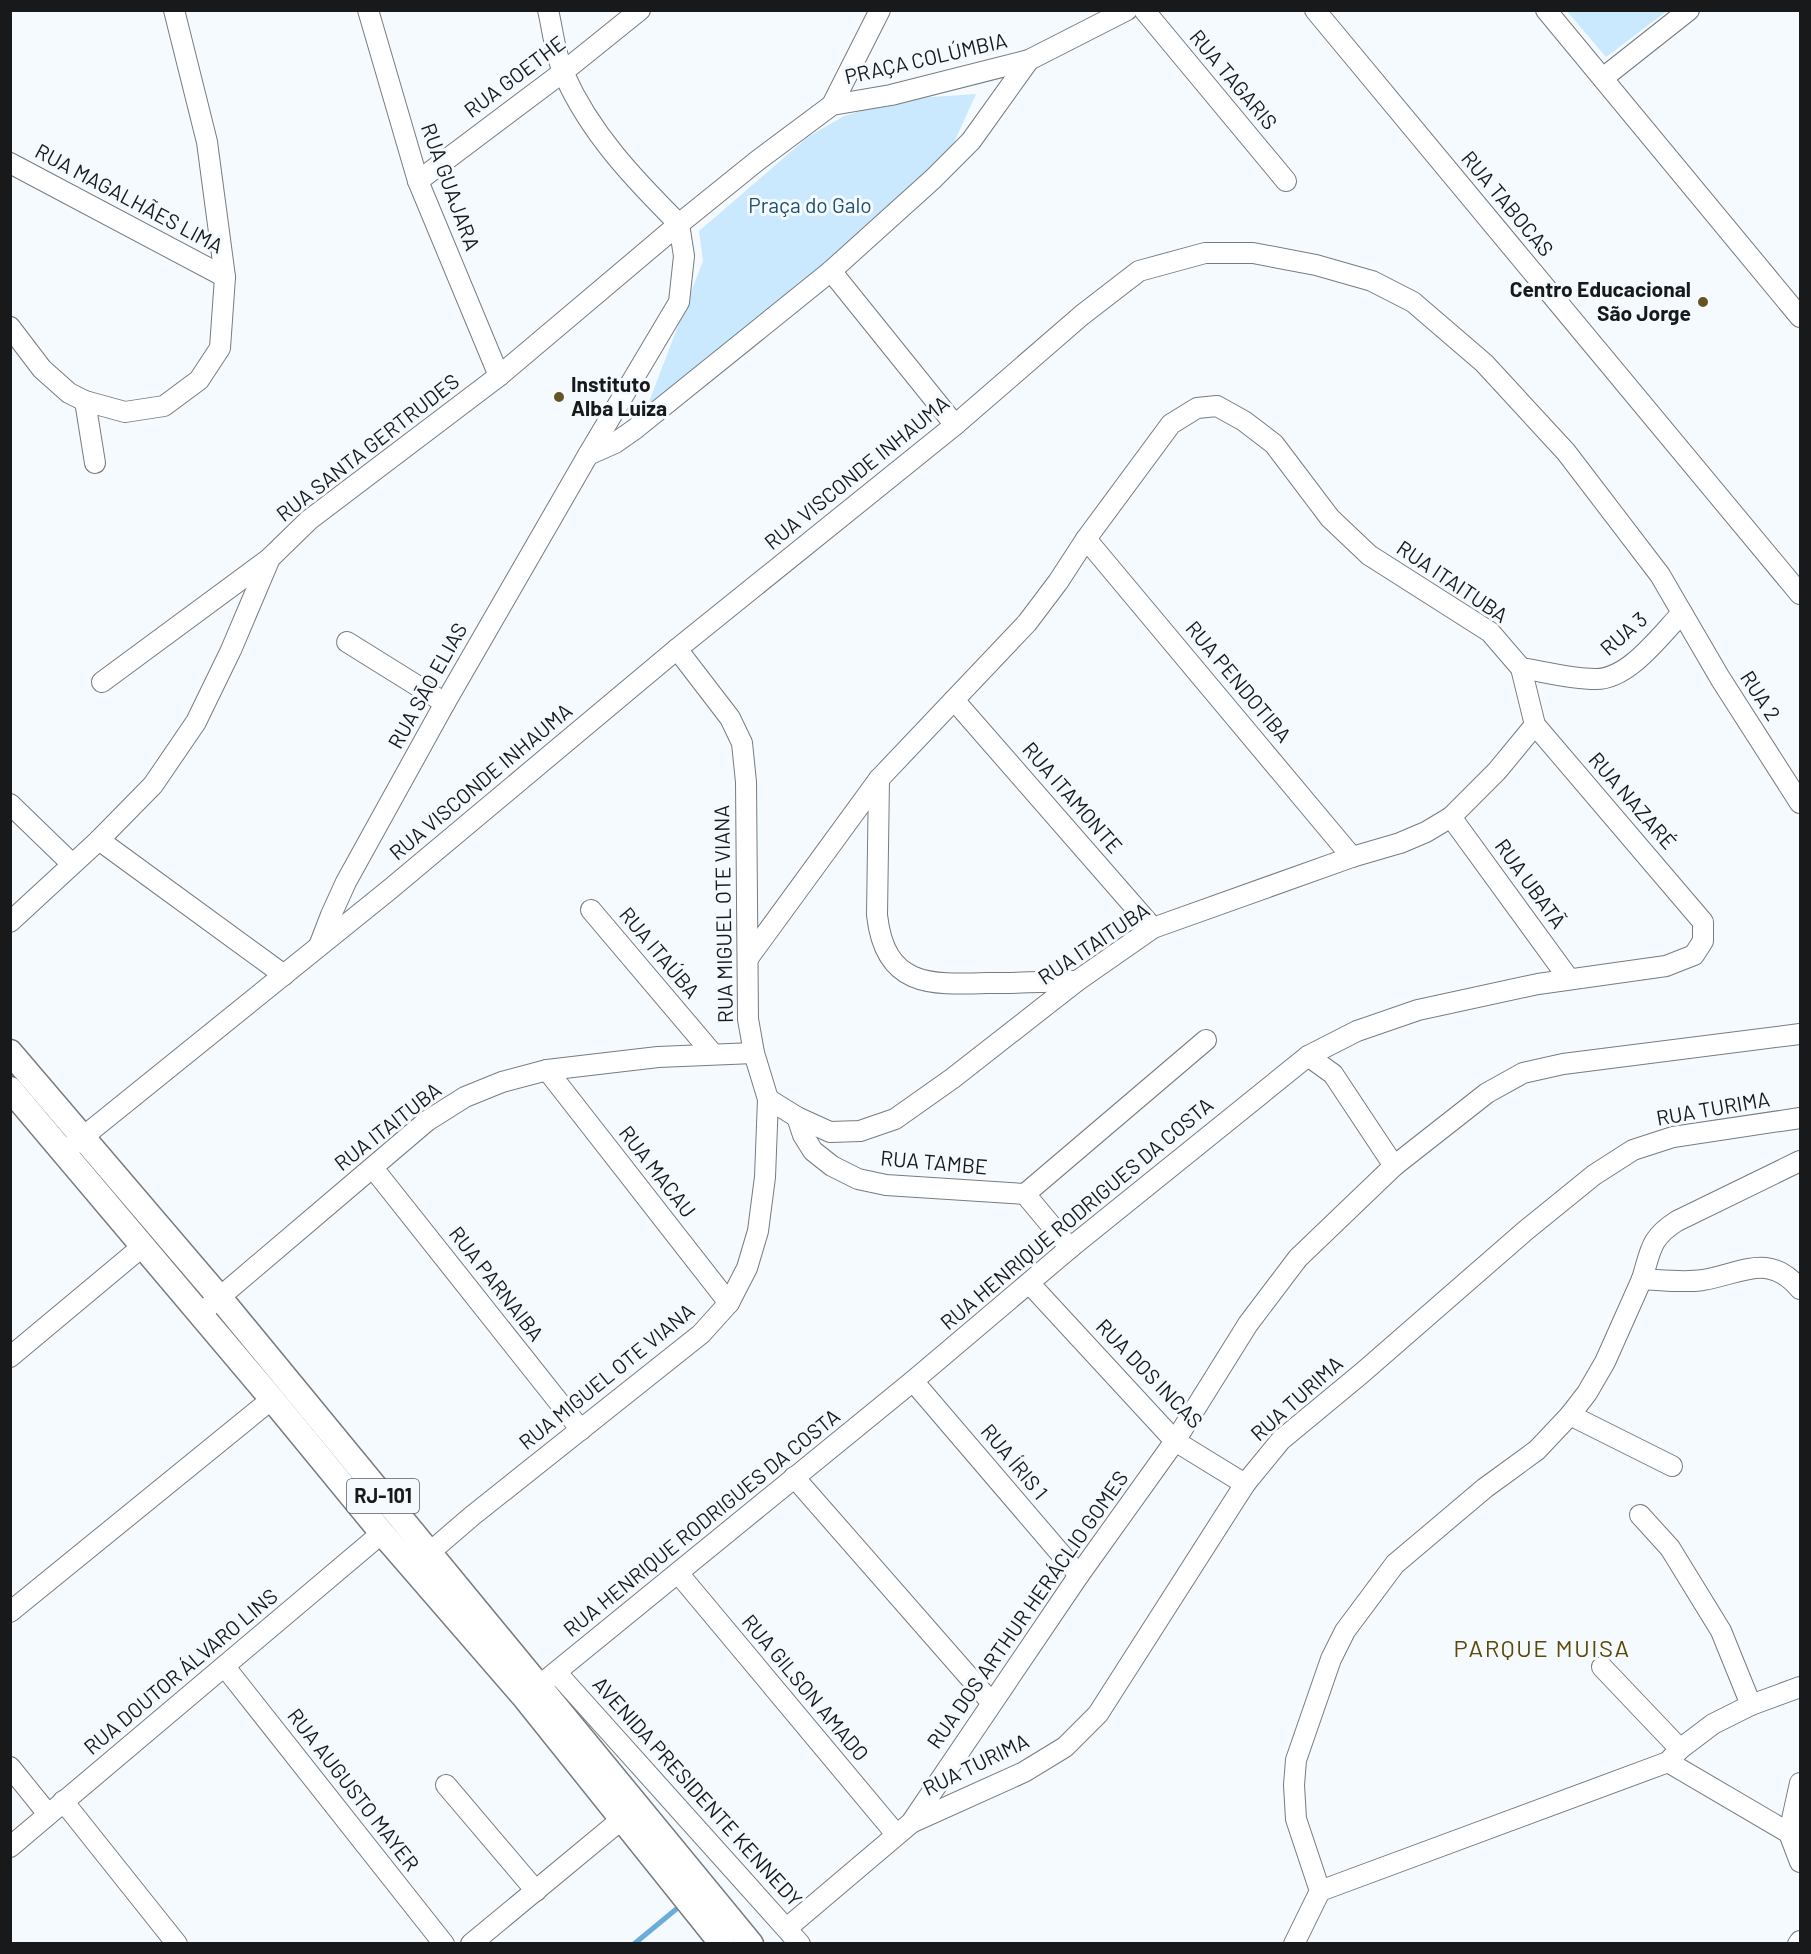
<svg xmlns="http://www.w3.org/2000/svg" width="1811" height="1954" font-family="Barlow,sans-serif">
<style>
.green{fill:#cae8fe}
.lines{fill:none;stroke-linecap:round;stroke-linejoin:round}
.stream{stroke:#6bacda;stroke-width:5}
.minor-casing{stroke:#767c80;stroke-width:22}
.major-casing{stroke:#767c80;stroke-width:27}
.minor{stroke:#fff;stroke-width:20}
.major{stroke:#fff;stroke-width:24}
.poi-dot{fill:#652;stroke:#f4fafe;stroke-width:2}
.labels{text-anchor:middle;stroke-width:6;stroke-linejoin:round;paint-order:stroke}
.shield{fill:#f4fafe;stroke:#595c5f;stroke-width:1.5}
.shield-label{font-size:20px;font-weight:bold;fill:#17191b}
.street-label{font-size:21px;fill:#17191b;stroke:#f4fafe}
.park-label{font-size:21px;fill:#1e4f6f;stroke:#f4fafe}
.poi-label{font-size:21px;font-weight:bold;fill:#17191b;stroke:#f4fafe;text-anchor:end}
.quarter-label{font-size:24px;letter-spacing:1.5px;fill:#5b4908;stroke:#f4fafe}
</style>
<rect width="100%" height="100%" fill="#f4fafe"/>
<g class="green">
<polygon points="1567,11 1667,11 1606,57"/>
<polygon points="976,94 952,147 848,244 642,420 703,261 699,231 808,137 844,116 903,99"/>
</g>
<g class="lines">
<polyline class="stream" points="634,1944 680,1906"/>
<defs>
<g id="minor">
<polyline points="368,10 418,181 499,376"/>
<path d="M548,10C553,31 555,55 564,74C590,133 634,179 679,224"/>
<polyline points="1144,10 1286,181"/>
<polyline points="1315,10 1800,594"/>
<polyline points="1546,10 1800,317"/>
<polyline points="1603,78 1689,10"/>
<polyline points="832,105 880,10"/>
<polyline points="10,163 225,277"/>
<polyline points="418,181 563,72 640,10"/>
<polyline points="831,271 955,425"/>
<polyline points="10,327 42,369 69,393 85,401 125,412 164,406 199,380 220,348 225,277 207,142 174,10"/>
<polyline points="85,401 95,463"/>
<polyline points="588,455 615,443 635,429 831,271 933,179 971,141 1029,60"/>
<polyline points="1086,539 1352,857"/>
<polyline points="347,642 445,703"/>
<path d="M1521,668C1545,672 1571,679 1595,679C1628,680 1660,636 1682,613"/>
<polyline points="102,682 270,558"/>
<polyline points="954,700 1153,928"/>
<path d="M879,779L877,915C885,987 929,985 989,983C1018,983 1047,982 1077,981"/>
<polyline points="10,804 72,864"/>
<polyline points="1451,817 1569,979"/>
<polyline points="99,840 284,975"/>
<polyline points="591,910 713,1054"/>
<polyline points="10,922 99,840 153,785 196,722 231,650 270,558 309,520 499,376 679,224 757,161 832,105 891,95 1029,60 1127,10"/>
<polyline points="319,946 331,915 346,882 445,703 588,455 679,302 684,256 679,224"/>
<polyline points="1308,1056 1333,1074 1394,1166"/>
<polyline points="547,1070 729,1303"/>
<polyline points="768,1099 797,1117 830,1132 860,1131 895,1119 953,1078 1077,981 1153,928 1352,857 1400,843 1426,832 1451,817 1497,771 1535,725"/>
<polyline points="797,1117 803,1135 813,1151 832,1166 858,1179 886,1185 1025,1194 1070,1248"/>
<polyline points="73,1145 389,890 677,649 955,425 1082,315 1139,271 1205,253 1253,253 1316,265 1372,281 1413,302 1484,363 1566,452 1660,575 1720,678 1800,803"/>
<path d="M1800,1161L1677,1221C1650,1238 1651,1250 1642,1279C1662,1280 1683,1283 1703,1280C1743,1273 1769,1252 1800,1289"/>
<polyline points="373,1168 581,1430"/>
<polyline points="1025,1194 1206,1040"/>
<polyline points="1030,1284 1175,1441 1245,1484"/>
<polyline points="200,1314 427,1121 465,1097 502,1082 547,1070 658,1057 754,1053"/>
<polyline points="10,1357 143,1246"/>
<polyline points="913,1381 1079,1575"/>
<polyline points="1570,1415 1672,1466"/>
<polyline points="794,1477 991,1702"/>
<polyline points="1640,1515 1670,1548 1721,1631 1751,1705"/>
<polyline points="429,1553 472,1516 701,1334 729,1303 747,1268 758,1231 765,1177 768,1099 754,1053 748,1019 746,782 742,743 730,718 677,649"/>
<polyline points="678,1573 896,1834"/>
<polyline points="10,1612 272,1399"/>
<polyline points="225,1667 444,1944"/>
<polyline points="557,1673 800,1944"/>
<polyline points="529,1694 913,1381 1070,1248 1308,1056 1357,1031 1418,1010 1538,984 1666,966 1694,955 1703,941 1703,922 1535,725 1521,668 1490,632 1369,555 1330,518 1274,444 1244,421 1217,406 1197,408 1171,424 1086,539 1058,582 1027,623 879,779 749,957"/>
<polyline points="1680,1749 1713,1724 1751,1705 1800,1687"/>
<polyline points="1668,1762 1789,1833 1800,1862"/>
<polyline points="10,1767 48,1814"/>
<polyline points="446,1785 536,1891"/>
<polyline points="63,1801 177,1944"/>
<polyline points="911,1823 1024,1772 1065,1747 1098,1714 1245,1484 1281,1440 1362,1373 1525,1231 1594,1175 1633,1150 1673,1137 1800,1118"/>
<polyline points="1789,1833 1800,1783"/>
<polyline points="10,1847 382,1533"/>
<polyline points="1320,1891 1668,1762 1680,1749 1602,1667"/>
<polyline points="787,1928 911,1823 1079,1575 1175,1441 1248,1324 1298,1258 1394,1166 1487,1093 1523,1073 1563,1064 1800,1034"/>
<polyline points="471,1944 622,1819"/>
<polyline points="1294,1944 1320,1891 1296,1819 1294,1785 1296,1760 1331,1659 1345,1631 1395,1564 1485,1488 1537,1450 1570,1415 1587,1393 1605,1362 1642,1279"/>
<polyline points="1798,1944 1800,1941"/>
</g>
<g id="major">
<polyline points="10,1052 220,1298 751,1944"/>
<polyline points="10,1089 272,1399 382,1533 525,1698 722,1944"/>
</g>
</defs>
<use href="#minor" class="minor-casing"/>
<use href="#major" class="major-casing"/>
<use href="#minor" class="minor"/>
<use href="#major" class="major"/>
</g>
<g class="poi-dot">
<circle cx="1703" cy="302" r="6"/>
<circle cx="559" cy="397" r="6"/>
</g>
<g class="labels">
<rect class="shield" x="347" y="1479" width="72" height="34" rx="4.5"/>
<g class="shield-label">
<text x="383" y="1503">RJ-101</text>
</g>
<g class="street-label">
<text transform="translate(926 59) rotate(-13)" y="7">PRAÇA COLÚMBIA</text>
<text transform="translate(515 77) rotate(-37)" y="7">RUA GOETHE</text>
<text transform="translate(1233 80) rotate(50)" y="7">RUA TAGARIS</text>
<text transform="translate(450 187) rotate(70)" y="7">RUA GUAJARA</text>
<text transform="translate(129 199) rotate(28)" y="7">RUA MAGALHÃES LIMA</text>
<text transform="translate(1507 204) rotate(50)" y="7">RUA TABOCAS</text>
<text transform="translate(368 448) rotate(-38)" y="7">RUA SANTA GERTRUDES</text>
<text transform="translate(857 473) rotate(-39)" y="7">RUA VISCONDE INHAUMA</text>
<text transform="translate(1452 582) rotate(34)" y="7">RUA ITAITUBA</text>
<text transform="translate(1624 634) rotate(-41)" y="7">RUA 3</text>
<text transform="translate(1238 682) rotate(50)" y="7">RUA PENDOTIBA</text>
<text transform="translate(428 686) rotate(-61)" y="7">RUA SĀO ELIAS</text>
<text transform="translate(1760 696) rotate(57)" y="7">RUA 2</text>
<text transform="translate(481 782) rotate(-40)" y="7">RUA VISCONDE INHAUMA</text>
<text transform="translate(1072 798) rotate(49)" y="7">RUA ITAMONTE</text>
<text transform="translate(1632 801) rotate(49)" y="7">RUA NAZARÉ</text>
<text transform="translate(1530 884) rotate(54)" y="7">RUA UBATÃ</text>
<text transform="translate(724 914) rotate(-91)" y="7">RUA MIGUEL OTE VIANA</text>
<text transform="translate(1094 944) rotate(-34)" y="7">RUA ITAITUBA</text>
<text transform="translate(659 953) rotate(50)" y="7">RUA ITAÚBA</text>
<text transform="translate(1713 1109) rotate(-10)" y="7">RUA TURIMA</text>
<text transform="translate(388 1127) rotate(-38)" y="7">RUA ITAITUBA</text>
<text transform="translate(934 1163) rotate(5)" y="7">RUA TAMBE</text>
<text transform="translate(657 1172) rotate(52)" y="7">RUA MACAU</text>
<text transform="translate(1077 1214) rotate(-40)" y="7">RUA HENRIQUE RODRIGUES DA COSTA</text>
<text transform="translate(496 1284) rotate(52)" y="7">RUA PARNAIBA</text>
<text transform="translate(1149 1374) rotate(46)" y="7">RUA DOS INCAS</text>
<text transform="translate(607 1377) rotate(-39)" y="7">RUA MIGUEL OTE VIANA</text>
<text transform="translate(1297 1399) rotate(-42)" y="7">RUA TURIMA</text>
<text transform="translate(1014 1462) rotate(50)" y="7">RUA ÍRIS 1</text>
<text transform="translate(702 1523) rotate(-39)" y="7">RUA HENRIQUE RODRIGUES DA COSTA</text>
<text transform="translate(1028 1610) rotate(-55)" y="7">RUA DOS ARTHUR HERÁCLIO GOMES</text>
<text transform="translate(181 1672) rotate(-40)" y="7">RUA DOUTOR ÁLVARO LINS</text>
<text transform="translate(805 1688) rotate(50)" y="7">RUA GILSON AMADO</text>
<text transform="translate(976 1765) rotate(-26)" y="7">RUA TURIMA</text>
<text transform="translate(353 1790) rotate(52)" y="7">RUA AUGUSTO MAYER</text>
<text transform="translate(697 1792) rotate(48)" y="7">AVENIDA PRESIDENTE KENNEDY</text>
</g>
<g class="park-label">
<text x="810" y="213">Praça do Galo</text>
</g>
<g class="poi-label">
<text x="1691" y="297">Centro Educacional<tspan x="1691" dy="24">São Jorge</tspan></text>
<text x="571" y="392" text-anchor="start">Instituto<tspan x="571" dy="24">Alba Luiza</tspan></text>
</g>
<g class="quarter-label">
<text x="1542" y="1657">PARQUE MUISA</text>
</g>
</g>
<rect width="1811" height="1954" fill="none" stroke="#17191b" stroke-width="24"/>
</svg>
